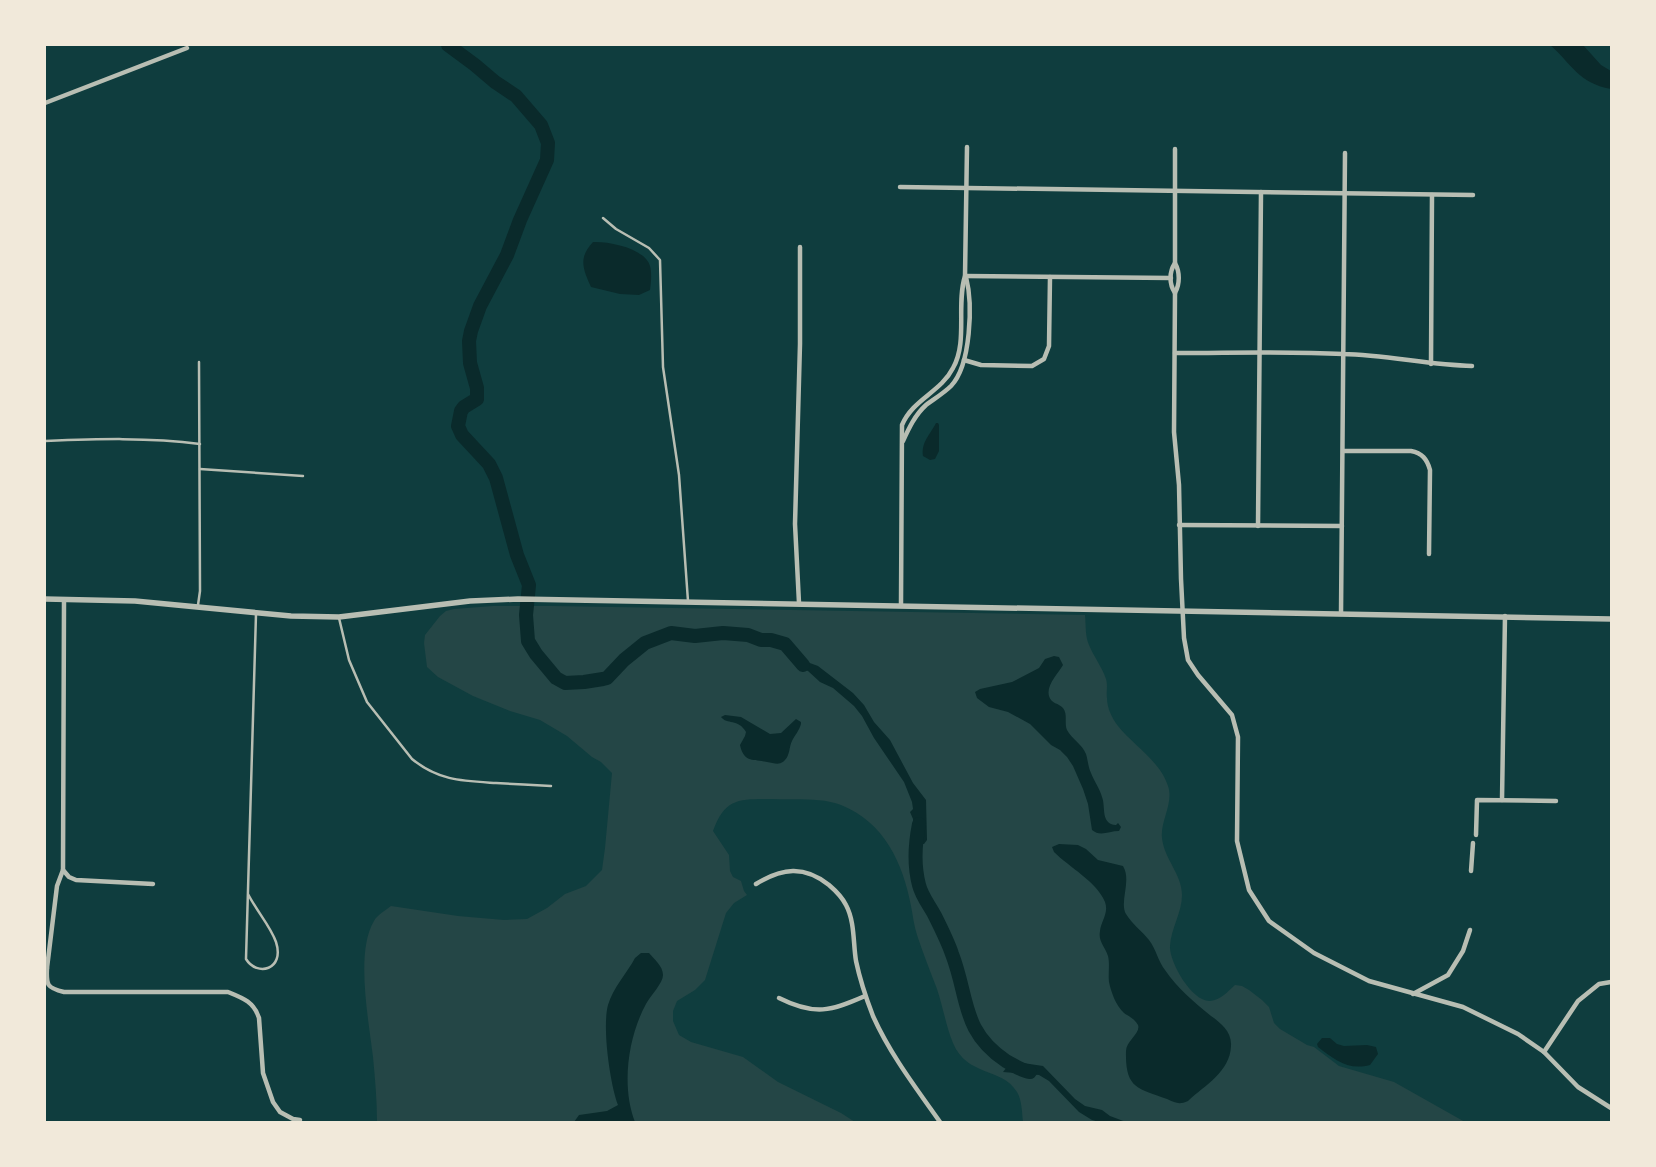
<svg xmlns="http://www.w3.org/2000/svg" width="1656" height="1167" font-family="'Nunito Sans',sans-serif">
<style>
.green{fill:#244646}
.water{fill:#0a2a2b}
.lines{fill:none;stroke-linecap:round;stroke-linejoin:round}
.river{stroke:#0a2a2b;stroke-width:14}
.service{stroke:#b8beb3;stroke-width:2.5}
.minor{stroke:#b8beb3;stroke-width:4.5}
.tertiary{stroke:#b8beb3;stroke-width:5.5}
</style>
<rect width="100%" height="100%" fill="#0f3d3e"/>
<path class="green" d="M493,606H552L1085,615C1086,625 1085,636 1089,645C1094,657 1102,667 1106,679C1108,686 1106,692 1107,698C1107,708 1112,718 1118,726C1134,746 1160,761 1168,786C1174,803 1160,821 1162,838C1164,859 1182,874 1182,895C1182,913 1171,928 1170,946C1169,962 1192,1002 1210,1001C1221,1000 1227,992 1235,985L1242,986L1249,990L1262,1000L1269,1007L1274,1023L1280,1029L1307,1045L1314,1047L1339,1066L1394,1082L1465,1122H1023C1022,1113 1022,1100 1017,1092C1002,1067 967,1077 953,1043C946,1026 943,1007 937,989C930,971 923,953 917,935C914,926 913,916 911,906C903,863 884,822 841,805C821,797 794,800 773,799C741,799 725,797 713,831L729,855L730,871L733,877L741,881L744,891L747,895L734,903L726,913L705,980L695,990L677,1001L673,1011V1021L679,1035L691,1042L743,1057L778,1082L841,1113L855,1122H377C377,1100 375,1078 373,1057C369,1022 355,952 374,921C377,915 386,910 391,906L458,916L504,920L527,919L547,908L565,894L586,886L602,870L605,848L612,773L601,762L592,757L567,736L540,720L510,711L473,696L438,677L427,667L424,643L425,635L440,616L446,611L454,609Z"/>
<g class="water">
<path d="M1550,45H1583L1601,65L1611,71V89C1578,83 1572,64 1550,45Z"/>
<path d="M593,242C608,241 645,248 650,266C652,273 651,283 650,290L639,295L620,294L591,287C583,269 578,258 593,242Z"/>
<path d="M936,423H938L939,425V451L935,459L930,460L923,456C921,442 930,435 936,423Z"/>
<polygon points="783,648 798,654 807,662 818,666 853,693 864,705 874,722 890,740 913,783 926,800 927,840 924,844 915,843 913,819 910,812 913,809 912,802 904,782 874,738 862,716 854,706 833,688 820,682 808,671 797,665 787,656"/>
<path d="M1054,656L1059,657L1063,665C1058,674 1046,685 1049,696C1051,704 1059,703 1063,708C1068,714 1064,723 1067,730C1072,739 1082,744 1086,754C1088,760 1088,767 1091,773C1094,781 1100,789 1102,797C1106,807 1100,824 1116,825L1118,823L1121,827L1119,831C1109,831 1100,837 1092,830L1088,804L1083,789L1073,766L1067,757L1060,750L1051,745L1030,724L1008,712L989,707L977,698L975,692L980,689L1012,682L1039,668L1045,659Z"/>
<path d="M725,715L741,717L770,734L781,733L796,719L801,722V724C799,731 795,735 792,741C789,747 790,755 785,760C780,766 774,763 767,762C753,759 744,763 740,745L745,736L746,732C738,718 727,725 721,717Z"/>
<path d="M1059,844L1078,845L1086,849L1098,860L1123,866C1132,881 1119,902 1126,914C1132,924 1142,931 1149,940C1156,949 1158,961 1165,970C1177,988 1194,1002 1211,1016C1221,1023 1232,1032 1231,1046C1230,1072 1205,1085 1188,1101C1179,1105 1176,1103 1167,1099C1138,1088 1125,1089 1126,1051C1126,1041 1141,1033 1138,1025C1135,1019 1128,1016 1124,1013C1116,1006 1111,992 1109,982C1108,974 1110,964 1108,956C1105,946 1098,942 1100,931C1101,921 1109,913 1105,902C1097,882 1069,867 1054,852L1052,847Z"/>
<path d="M641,953H649C654,959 663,966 663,975C663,983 651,995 646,1004C628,1037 621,1086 635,1122H574L579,1115L607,1111L618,1105C610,1084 602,1027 608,1005C613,988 627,973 635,958Z"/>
<path d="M1322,1038H1330L1337,1044L1344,1046L1367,1045L1376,1047L1378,1054L1370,1065C1348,1071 1334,1059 1318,1047L1317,1044Z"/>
<polygon points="1023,1063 1043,1066 1075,1099 1085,1106 1102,1110 1110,1116 1126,1122 1099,1122 1092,1120 1079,1112 1049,1081 1039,1075 1003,1072 1007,1067"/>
</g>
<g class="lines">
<g class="river">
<polyline points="448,45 475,65 495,82 516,96 541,125 548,143 547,160 520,220 507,255 480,306 471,331 469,341 470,363 477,388 477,399 464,407 461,411 458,426 462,435 489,464 496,478 517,555 529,585 526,615 528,641 536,654 556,678 565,683 584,682 603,679 607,678 624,660 645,643 671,633 695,636 723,633 748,635 761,640 771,640 785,644 803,665"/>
<path d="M919,824C915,844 914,866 919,885C922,897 930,906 935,916C941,928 948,942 952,954C969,998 961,1031 1006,1061C1014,1065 1021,1071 1030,1072"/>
</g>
<g class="service">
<polyline points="603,218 616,229 649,248 660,260 663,367 679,475 688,601"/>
<path d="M45,441C96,439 149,437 200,444"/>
<polyline points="200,469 303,476"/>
<polyline points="198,605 200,591 199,362"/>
<path d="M339,618L349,660L367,702L412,759C439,781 463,781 496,783C514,784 533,785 551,786"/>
<path d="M248,894C256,910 271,927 276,942C285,970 257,977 246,959L256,614"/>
</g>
<g class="minor">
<polyline points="45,103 187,48"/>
<path d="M1175,149V263C1180,272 1180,284 1175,293L1174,432L1179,485L1181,579L1184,638L1188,660L1198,675L1232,715L1238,737L1237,841L1249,890L1269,921L1314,953L1369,981L1463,1007L1518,1034L1544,1052L1578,1087L1611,1108"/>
<polyline points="900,187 1473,195"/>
<polyline points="965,276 1171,278"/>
<path d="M1175,293C1169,284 1169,272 1175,263"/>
<path d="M1175,353C1231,353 1287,351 1343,354C1387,355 1429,365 1472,366"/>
<polyline points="964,360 981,365 1032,366 1044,359 1049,346 1050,277"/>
<polyline points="1431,364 1432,195"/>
<path d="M903,441C909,428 915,415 926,405C934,399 944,393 951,386C971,365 973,304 966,277"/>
<path d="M1343,451H1411C1422,453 1427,459 1430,470L1429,554"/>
<polyline points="1179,525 1342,526"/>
<polyline points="1258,526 1261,192"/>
<polyline points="799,603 795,524 800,344 800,247"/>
<path d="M901,605L902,425C913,399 941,392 953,368C968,342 956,305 965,276L967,147"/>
<polyline points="1341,614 1345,153"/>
<polyline points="1502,800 1505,616"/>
<polyline points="1476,835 1477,800 1556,801"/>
<polyline points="63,870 69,877 76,880 153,884"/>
<polyline points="1471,871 1473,843"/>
<path d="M756,884C782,868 804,865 829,885C836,891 842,897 846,905C855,922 853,943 856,961C860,980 866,998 873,1016C890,1054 916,1088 940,1122"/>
<path d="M47,968C46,985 47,988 64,992H228C243,998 254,1002 259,1018L263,1073L273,1102L280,1112L293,1119L300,1120"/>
<polyline points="45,970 47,968 57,886 63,870 64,600"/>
<polyline points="1413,994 1448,975 1463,951 1470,930"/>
<path d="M779,998C815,1016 831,1011 865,996"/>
<polyline points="1544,1052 1578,1001 1599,984 1611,982"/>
</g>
<polyline class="tertiary" points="45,599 135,601 291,616 339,617 470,601 518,599 1611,619"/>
</g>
<rect width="1656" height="1167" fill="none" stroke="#f1e9da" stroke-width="92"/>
</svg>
